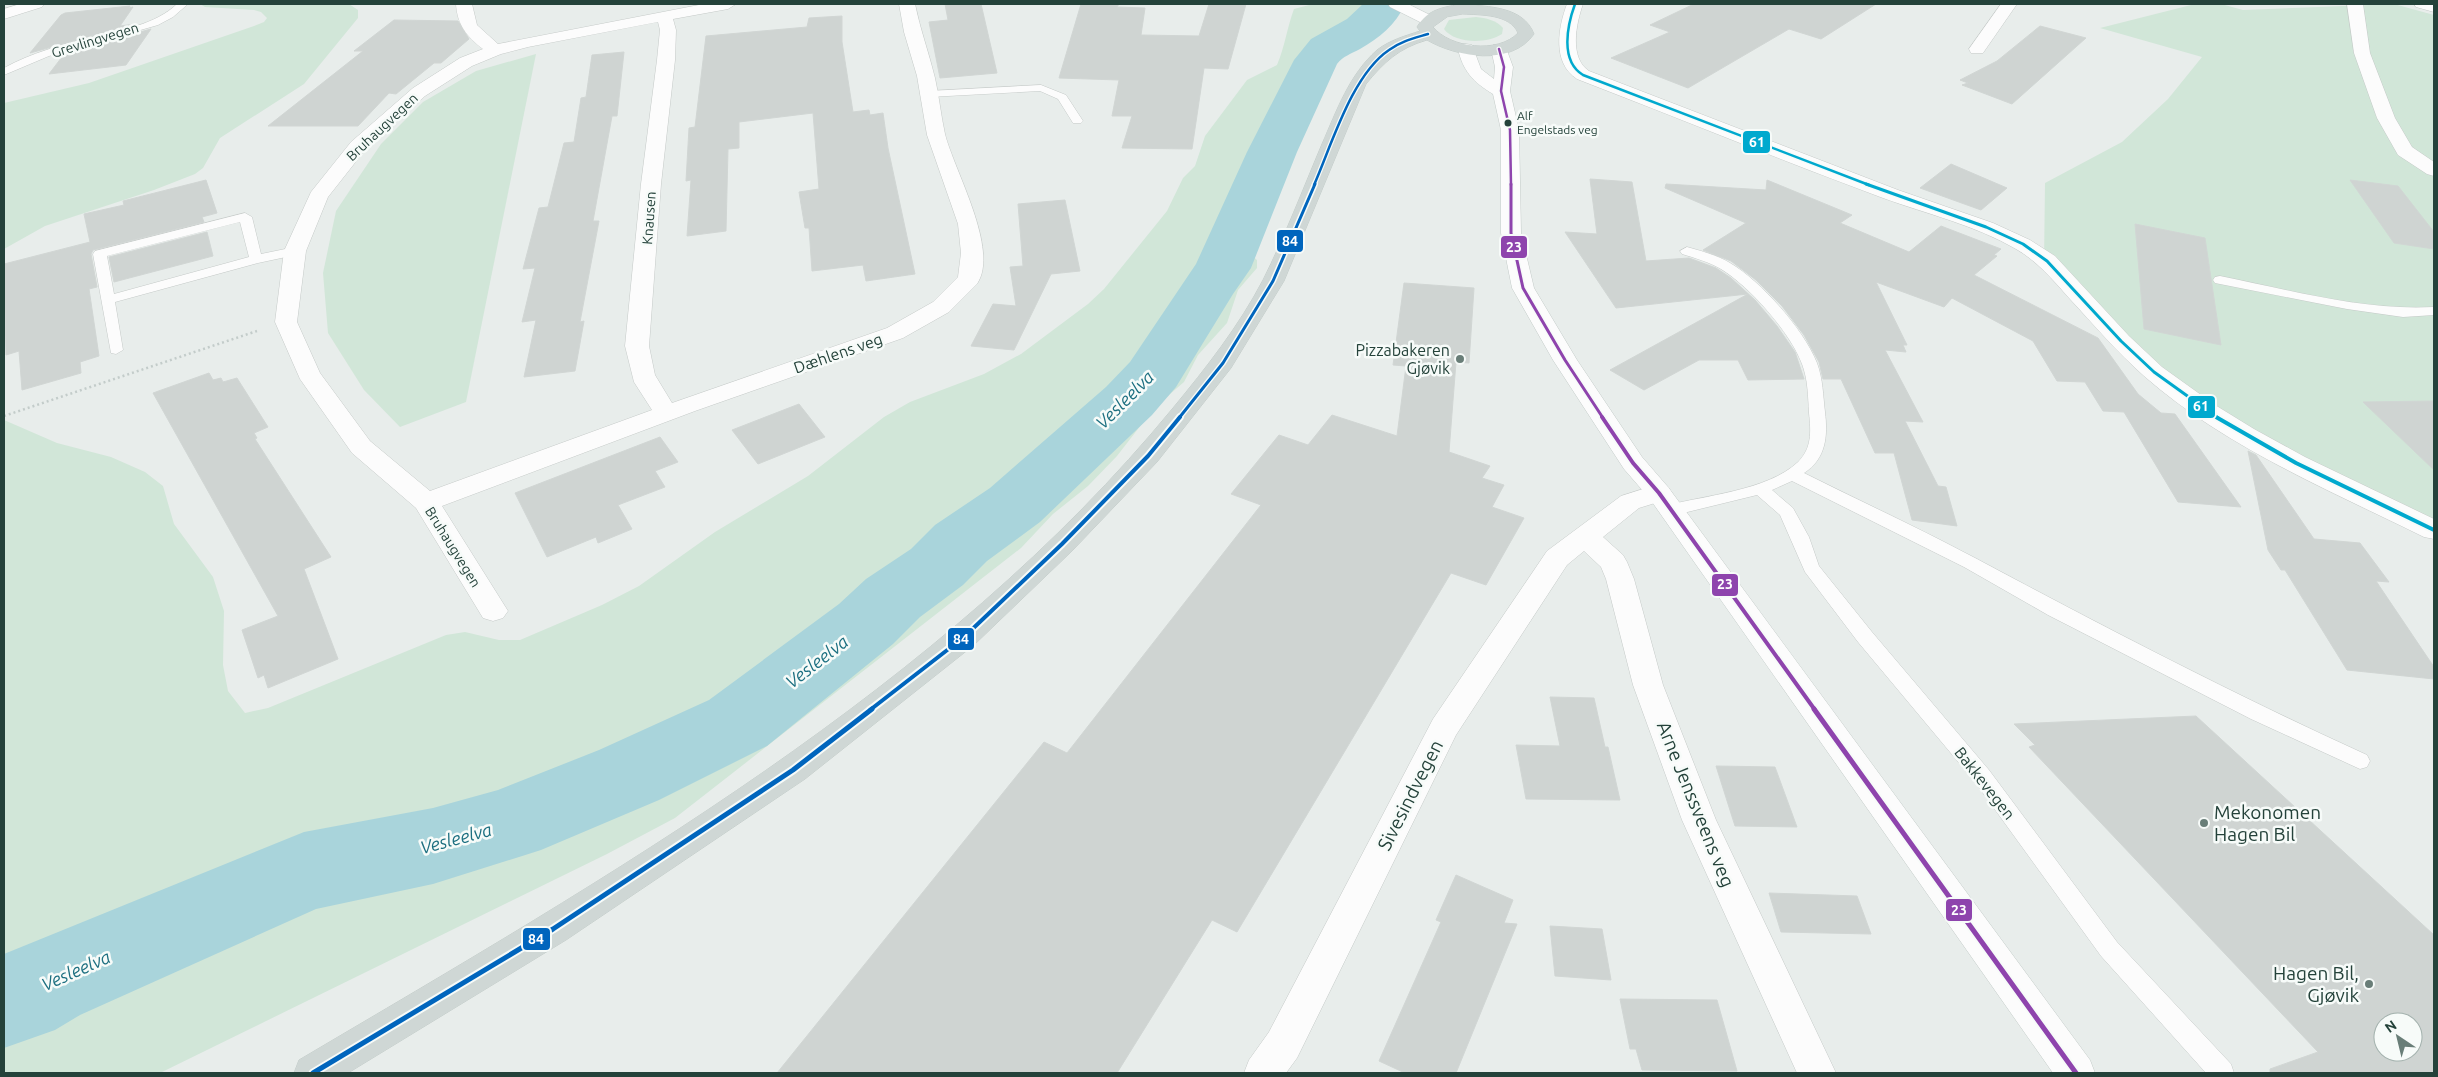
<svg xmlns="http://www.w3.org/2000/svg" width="2438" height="1077" font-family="Ubuntu,sans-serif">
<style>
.green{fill:#d1e6d8}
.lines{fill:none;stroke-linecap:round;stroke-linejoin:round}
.stream{fill:#a9d4db;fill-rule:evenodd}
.river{fill:#a9d4db;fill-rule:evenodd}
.building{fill:#cfd4d2;stroke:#d1d6d4;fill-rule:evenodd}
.service-casing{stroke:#c5cac8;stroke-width:1}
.minor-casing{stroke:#c5cac8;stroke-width:1}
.secondary-casing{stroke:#c3cbc8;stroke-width:1}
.primary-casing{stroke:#c3ccc9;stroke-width:1}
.path{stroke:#c3ccca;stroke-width:2.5;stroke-dasharray:2 3;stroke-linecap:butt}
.service{fill:#fcfcfc;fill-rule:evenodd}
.minor{fill:#fcfcfc;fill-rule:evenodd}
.secondary{fill:#fcfcfc;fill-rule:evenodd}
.primary{fill:#cfd7d5;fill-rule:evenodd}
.bus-1-far2-casing{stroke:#f7fbf9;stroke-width:5}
.bus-1-far1-casing{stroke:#f7fbf9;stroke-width:6}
.bus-1-casing{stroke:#f7fbf9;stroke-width:8}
.bus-2-far3-casing{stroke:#f7fbf9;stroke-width:5}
.bus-2-far2-casing{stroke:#f7fbf9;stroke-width:6}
.bus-2-far1-casing{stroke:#f7fbf9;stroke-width:8}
.bus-2-casing{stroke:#f7fbf9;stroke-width:9}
.bus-3-far3-casing{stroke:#f7fbf9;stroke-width:5}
.bus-3-far2-casing{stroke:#f7fbf9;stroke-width:6}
.bus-3-far1-casing{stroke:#f7fbf9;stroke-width:8}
.bus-3-casing{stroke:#f7fbf9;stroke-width:9}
.bus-1-far2{stroke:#00a9ce;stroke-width:2.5}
.bus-1-far1{stroke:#00a9ce;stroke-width:3}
.bus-1{stroke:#00a9ce;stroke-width:4}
.bus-2-far3{stroke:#8e44ad;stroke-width:2.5}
.bus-2-far2{stroke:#8e44ad;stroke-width:3}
.bus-2-far1{stroke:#8e44ad;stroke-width:4}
.bus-2{stroke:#8e44ad;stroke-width:5}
.bus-3-far3{stroke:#0065bd;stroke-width:2.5}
.bus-3-far2{stroke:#0065bd;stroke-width:3}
.bus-3-far1{stroke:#0065bd;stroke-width:4}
.bus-3{stroke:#0065bd;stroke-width:5}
.bus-dot{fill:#24423a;stroke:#f7fbf9;stroke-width:2}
.poi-dot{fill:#697e78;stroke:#f7fbf9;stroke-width:2}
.labels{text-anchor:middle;stroke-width:5;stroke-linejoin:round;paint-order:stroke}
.far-bus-label{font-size:12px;fill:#24423a;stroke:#f7fbf9;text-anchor:start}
.far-street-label{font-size:14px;fill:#24423a;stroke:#f7fbf9}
.poi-label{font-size:16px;fill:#24423a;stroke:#f7fbf9;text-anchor:end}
.street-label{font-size:16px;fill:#24423a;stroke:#f7fbf9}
.water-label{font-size:18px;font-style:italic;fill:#1c6f80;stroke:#f7fbf9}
.near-street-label{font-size:19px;fill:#24423a;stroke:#f7fbf9}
.near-poi-label{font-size:19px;fill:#24423a;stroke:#f7fbf9;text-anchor:start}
.line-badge{stroke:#f7fbf9;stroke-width:2}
.badge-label{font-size:14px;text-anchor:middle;font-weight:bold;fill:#fff}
</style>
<rect width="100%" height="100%" fill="#e8edeb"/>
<g class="green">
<polygon points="200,4 349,4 358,10 358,18 304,84 220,138 203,168 195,174 154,190 45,226 4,249 4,103 89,83 254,26 264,22 267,18 261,12 254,10 205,7"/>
<path d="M1313,4H1361L1368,7L1370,11L1335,32L1279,106L1272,123L1256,145L1244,175L1222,214C1228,235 1241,246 1257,260V268L1238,290L1227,323L1198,355L1184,382L1155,407L1117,456L1088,486L1053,514L1021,548L675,818L607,854L160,1073H4V420L57,443L111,457L145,472L163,486L174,524L213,577L224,611L223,665L228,691L245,713L268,708L446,635L465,632L499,640H520L602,605L639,586L715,532L808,476L884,417L910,402L984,374L1021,354L1088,304L1104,289L1167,211L1183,178L1195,166L1205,136L1247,80L1277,65C1285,46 1287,28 1294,9Z"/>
<polygon points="2195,4 2221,4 2243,10 2394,4 2434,15 2434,530 2347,485 2233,433 2044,264 2045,183 2122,142 2168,99 2202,57 2100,28"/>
<path d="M1476,17C1486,18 1496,20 1503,28L1502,34C1487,44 1455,44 1444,29L1449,20Z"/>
<polygon points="536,54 466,402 400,427 364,390 328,333 323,273 336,211 381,144 423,102 476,71"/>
</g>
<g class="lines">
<polygon class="stream" points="20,989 26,991 29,997 10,1043 4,1045 4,1016 14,991"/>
<path class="river" d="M1363,4H1405C1396,25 1379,38 1360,49C1351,54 1343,56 1337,64L1297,152L1251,268L1233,294L1176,387L1152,415L1040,522L987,561L963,585L920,617L893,644L767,746L659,800L541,850L433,884L316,909L80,1015L55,1030L4,1048V954L304,832L433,808L498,790L599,750L709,700L839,604L866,579L911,549L935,525L990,488L1106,387L1130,362L1196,264L1247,152L1294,60L1311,39L1347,19Z"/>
</g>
<g class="building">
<polygon points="945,4 981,4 997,73 940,78 929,22 948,20"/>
<polygon points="1081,4 1119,4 1117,7 1145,8 1141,35 1199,36 1209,4 1246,4 1228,69 1204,68 1192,149 1122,148 1132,116 1112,116 1119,80 1059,78"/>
<polygon points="1694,4 1876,4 1821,39 1789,29 1688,88 1611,58 1670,32 1650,25"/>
<polygon points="130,6 129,8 133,7 120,26 135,24 30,53 61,15 65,13"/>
<polygon points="842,16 842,42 853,112 869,110 870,115 883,113 888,148 915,274 866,281 863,265 812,271 809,228 805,228 799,192 819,189 813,113 739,122 739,148 728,149 726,231 687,236 691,180 686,181 689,128 695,127 706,36 807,27 809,18"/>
<polygon points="394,20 458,21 469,39 441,63 434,63 396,94 389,93 358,126 268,126 363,51 354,51"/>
<polygon points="2040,26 2086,38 2012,104 1962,85 1968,83 1960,80 1997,61"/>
<polygon points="151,29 126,65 49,74 65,53"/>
<polygon points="624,52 617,116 612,116 593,221 599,221 580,322 584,321 575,371 524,377 536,320 522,322 535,268 523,269 539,208 548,207 564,143 574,142 581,98 586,97 592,55"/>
<polygon points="1951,164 2007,188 1981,210 1920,188"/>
<polygon points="1590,179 1632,182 1646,261 1689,258 1716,268 1731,278 1755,300 1777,326 1795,352 1804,379 1748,380 1738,360 1699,360 1644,390 1610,370 1748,294 1616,308 1565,232 1597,234"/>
<polygon points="206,180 217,213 202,217 204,222 93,250 91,254 97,287 89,289 99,356 80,362 81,373 22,390 19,351 6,355 4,264 90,242 84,214 124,205 123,201"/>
<polygon points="1767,180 1852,215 1840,223 1909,252 1941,226 2001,249 1994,255 1997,256 1974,275 2098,338 2138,394 2161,413 2175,414 2241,507 2178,502 2124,412 2103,411 2085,382 2057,381 2033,341 1952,298 1944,307 1876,282 1907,345 1903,345 1906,352 1885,350 1923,422 1905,421 1938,486 1946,487 1957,526 1912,520 1894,453 1875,453 1841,379 1823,379 1819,362 1804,335 1782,306 1756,280 1731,261 1703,250 1746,223 1665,188 1666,184 1766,190"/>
<polygon points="2350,180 2398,186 2434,232 2434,249 2394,243"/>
<polygon points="1065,200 1080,271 1051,274 1014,350 971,346 993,304 1016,306 1010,267 1023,266 1018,204"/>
<polygon points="2135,224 2205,238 2221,345 2144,329"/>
<polygon points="207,232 213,256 114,282 109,257"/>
<polygon points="1404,283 1474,288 1469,363 1456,362 1449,452 1490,466 1482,478 1504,485 1492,507 1524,518 1486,585 1451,573 1237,932 1212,920 1117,1073 777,1073 1044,742 1067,753 1261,505 1231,494 1279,435 1308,445 1332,415 1397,436 1406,366 1393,365"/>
<polygon points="209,373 213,380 221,378 223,382 237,378 268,427 254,433 257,438 255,439 331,557 304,569 338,659 268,688 264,675 258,678 242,630 278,616 153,393"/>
<polygon points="2434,401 2434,470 2363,402"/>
<polygon points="799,404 825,437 758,464 732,430"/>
<polygon points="660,437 678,462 655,471 665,487 618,505 632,529 598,543 596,537 547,557 515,493"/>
<polygon points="2248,451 2256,455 2314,539 2360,543 2389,582 2376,581 2434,667 2434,679 2347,670 2285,570 2281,570 2268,550"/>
<polygon points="1550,697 1594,698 1605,747 1608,747 1620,800 1526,799 1516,745 1560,746"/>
<path d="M2196,716L2434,935V1073H2270V1069L2318,1052L2029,747L2035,745L2014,724ZM2383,1022H2413V1052H2383Z"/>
<polygon points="1716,766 1775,767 1797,827 1735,826"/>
<polygon points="1456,875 1513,900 1504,923 1517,924 1456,1073 1405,1073 1379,1061 1441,922 1436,920"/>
<polygon points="1769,893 1857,896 1871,934 1781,932"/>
<polygon points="1550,926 1602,929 1611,980 1555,976"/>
<polygon points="1620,999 1717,1000 1737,1071 1642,1070 1636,1049 1630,1049"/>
</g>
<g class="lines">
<defs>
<g id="service">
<path d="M177,4H188L173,17L158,25L49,56L4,75V68C31,53 61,45 92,37C121,30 155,25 177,4Z"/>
<polygon points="1041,85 1066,95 1083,121 1081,123 1073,123 1058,99 1040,91 929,97 923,94 929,91"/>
<path d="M245,213L252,217L261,254L295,247L300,248L302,251L300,254L258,263L115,302L123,350L116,354L111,353L93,254L95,251ZM240,222L249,257L114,294L107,256Z"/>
<path d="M1687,247C1701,251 1717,255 1730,263C1761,281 1804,330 1817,363C1823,379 1823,396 1825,412C1828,436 1826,459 1804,473C1862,502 1921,529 1977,559C2106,628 2235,695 2367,755L2370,761L2367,767L2360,769L2251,719L2048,615L1964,567L1792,481L1772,490L1793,508L1809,537L1819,566L1872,632L1989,770L2117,942L2231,1064L2234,1073H2206L2101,956L1975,782L1858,642L1805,572L1780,515L1757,495L1671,516L1665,514L1662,510L1665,506C1705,495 1767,491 1798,462C1812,448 1811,432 1809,413C1808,396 1808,380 1802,364C1790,332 1750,287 1721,269C1709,262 1695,258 1682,254L1680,251Z"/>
<path d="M2220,276C2290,290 2363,311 2434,307V315L2403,317L2347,309L2215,283L2213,280L2215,277Z"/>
</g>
<g id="minor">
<polygon points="20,4 44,4 42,7 4,19 4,9"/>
<path d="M456,4H472L477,25L498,44L704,4H736L728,9L673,19L676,30L675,60L661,184L649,346L655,375L672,403L887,328L933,302L958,277L961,253L958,224L927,135L917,76L904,32L899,4H915C920,29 929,53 935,78C939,96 941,116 945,134C954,170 1000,250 977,284L949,312L903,338L695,411L442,506L508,611L503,618L493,621L483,618L416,508L352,453L300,379L275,322L284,251L311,192L351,142L413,88L460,58L483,49C467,37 457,24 456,4ZM658,22L660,30L657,60L641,184L625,346L634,382L652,410L430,491L370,441L320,373L297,322L306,251L328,197L365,150L425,96L472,66L501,54L528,47Z"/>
<path d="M1567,4H1583C1576,24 1569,58 1589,71L1898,190L1993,223L2030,240L2055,256L2129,336L2162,367L2215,405L2254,429L2305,457L2434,519V539L2424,537C2329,490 2225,447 2144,376C2117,352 2094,325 2069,298C2053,280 2037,261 2016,249C1975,225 1927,214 1883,198C1780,160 1679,118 1577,79C1552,63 1558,28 1567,4Z"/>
<polygon points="2001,4 2017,4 1983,53 1971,53 1969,49"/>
<polygon points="2347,4 2363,4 2370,53 2395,118 2412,147 2434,162 2434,176 2427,174 2398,155 2377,118 2354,53"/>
<polygon points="2414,4 2434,4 2434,12 2416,7"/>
<polygon points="1659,484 1668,487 1672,493 1668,499 1639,508 1603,537 1623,555 1627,562 1634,579 1663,685 1716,820 1836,1073 1797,1073 1682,820 1633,685 1606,579 1601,567 1584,551 1567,565 1456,735 1297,1058 1286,1073 1244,1073 1249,1060 1269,1032 1433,719 1547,551 1621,496"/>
</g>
<g id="secondary">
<polygon points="1388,4 1408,4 1434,17 1436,20 1434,23 1422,23 1390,7"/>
<path d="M1466,44L1472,45L1481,69L1494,79L1495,67L1491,49L1493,45H1505L1513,67L1510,91L1519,130L1521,233L1534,288L1577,360L1642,457L1668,487L2090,1060L2095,1073H2053L1650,499L1624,469L1553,360L1512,288L1501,233V130L1493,94C1473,82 1463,71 1458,49L1460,45Z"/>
</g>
<path id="primary" d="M1463,4C1489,7 1523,6 1534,34C1511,67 1456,57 1427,40C1399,48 1384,62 1366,84L1284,281L1231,368L1157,462L1072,551L974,645L805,779L566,940L348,1073H294L299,1060C607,878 943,688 1173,408C1206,368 1239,326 1263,280C1285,236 1303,189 1322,144C1337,110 1349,75 1377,50C1390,40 1405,36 1420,31L1417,27C1428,9 1443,7 1463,4ZM1463,14C1481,15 1510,14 1518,33C1498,54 1450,48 1433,27L1447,17Z"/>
</defs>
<use href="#service" class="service-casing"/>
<use href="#minor" class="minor-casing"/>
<use href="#secondary" class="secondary-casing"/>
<use href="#primary" class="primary-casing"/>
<polyline class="path" points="4,416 257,331"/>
<use href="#service" class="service"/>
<use href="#minor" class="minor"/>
<use href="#secondary" class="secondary"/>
<use href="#primary" class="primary"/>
<defs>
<path id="bus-1-far2" d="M1575,4C1567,26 1560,61 1583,75L1869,185"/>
<polyline id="bus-1-far1" points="1866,184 1986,227 2023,244 2047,261 2121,341 2154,372 2218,418"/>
<polyline id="bus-1" points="2216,417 2296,463 2434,530"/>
<polyline id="bus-2-far3" points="1499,49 1504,67 1501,91 1510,130 1511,185"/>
<polyline id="bus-2-far2" points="1511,184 1511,233 1523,288 1565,360 1603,418"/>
<polyline id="bus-2-far1" points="1602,417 1633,463 1659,493 1815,710"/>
<polyline id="bus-2" points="1814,709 2076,1073"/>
<path id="bus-3-far3" d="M1314,185C1332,144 1352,75 1389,50C1401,41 1415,38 1428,34"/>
<polyline id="bus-3-far2" points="1179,418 1223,363 1273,281 1315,184"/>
<polyline id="bus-3-far1" points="870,710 964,637 1062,544 1148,456 1180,417"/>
<polyline id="bus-3" points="313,1073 553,929 793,770 872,709"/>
</defs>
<use href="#bus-1-far2" class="bus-1-far2-casing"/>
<use href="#bus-1-far1" class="bus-1-far1-casing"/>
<use href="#bus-1" class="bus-1-casing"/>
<use href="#bus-2-far3" class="bus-2-far3-casing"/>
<use href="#bus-2-far2" class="bus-2-far2-casing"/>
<use href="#bus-2-far1" class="bus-2-far1-casing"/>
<use href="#bus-2" class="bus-2-casing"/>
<use href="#bus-3-far3" class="bus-3-far3-casing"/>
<use href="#bus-3-far2" class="bus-3-far2-casing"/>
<use href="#bus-3-far1" class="bus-3-far1-casing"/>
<use href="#bus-3" class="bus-3-casing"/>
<use href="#bus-1-far2" class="bus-1-far2"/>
<use href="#bus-1-far1" class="bus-1-far1"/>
<use href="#bus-1" class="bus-1"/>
<use href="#bus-2-far3" class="bus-2-far3"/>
<use href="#bus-2-far2" class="bus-2-far2"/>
<use href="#bus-2-far1" class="bus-2-far1"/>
<use href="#bus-2" class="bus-2"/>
<use href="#bus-3-far3" class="bus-3-far3"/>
<use href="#bus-3-far2" class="bus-3-far2"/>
<use href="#bus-3-far1" class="bus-3-far1"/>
<use href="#bus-3" class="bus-3"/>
</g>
<circle class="bus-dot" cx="1508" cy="123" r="4.5"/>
<g class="poi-dot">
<circle cx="1460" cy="359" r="5"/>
<circle cx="2204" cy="823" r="5"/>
<circle cx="2369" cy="984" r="5"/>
</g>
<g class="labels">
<g class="far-bus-label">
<text x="1517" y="120">Alf<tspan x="1517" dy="14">Engelstads veg</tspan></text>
</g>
<g class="far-street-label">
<text transform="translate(95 40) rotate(-17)" y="5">Grevlingvegen</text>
<text transform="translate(382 127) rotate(-43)" y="5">Bruhaugvegen</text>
<text transform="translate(649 218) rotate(-86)" y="5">Knausen</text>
<text transform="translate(453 547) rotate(58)" y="5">Bruhaugvegen</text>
</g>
<g class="poi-label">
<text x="1450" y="356">Pizzabakeren<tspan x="1450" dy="18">Gjøvik</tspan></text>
</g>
<g class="street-label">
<text transform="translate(838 353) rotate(-19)" y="6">Dæhlens veg</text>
<text transform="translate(1985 783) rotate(52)" y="6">Bakkevegen</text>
</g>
<g class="water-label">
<text transform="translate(1125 400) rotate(-45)" y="6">Vesleelva</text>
<text transform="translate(817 662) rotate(-38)" y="6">Vesleelva</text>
<text transform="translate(456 839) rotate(-15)" y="6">Vesleelva</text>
<text transform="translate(76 971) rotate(-24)" y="6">Vesleelva</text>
</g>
<g class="near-street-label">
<text transform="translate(1410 795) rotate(-63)" y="7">Sivesindvegen</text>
<text transform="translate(1696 804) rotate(68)" y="7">Arne Jenssveens veg</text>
</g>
<g class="near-poi-label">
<text x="2214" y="819">Mekonomen<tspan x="2214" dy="22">Hagen Bil</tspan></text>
<text x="2359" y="980" text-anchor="end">Hagen Bil,<tspan x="2359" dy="22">Gjøvik</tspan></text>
</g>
</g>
<g class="line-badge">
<rect x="1742" y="130" width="29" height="24" rx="5" fill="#00a9ce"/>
<rect x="1276" y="229" width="28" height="24" rx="5" fill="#0065bd"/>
<rect x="1500" y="235" width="28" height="24" rx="5" fill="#8e44ad"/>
<rect x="2187" y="395" width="29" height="24" rx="5" fill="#00a9ce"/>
<rect x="1711" y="573" width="28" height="24" rx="5" fill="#8e44ad"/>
<rect x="947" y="627" width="28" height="24" rx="5" fill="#0065bd"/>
<rect x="1945" y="898" width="28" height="24" rx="5" fill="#8e44ad"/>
<rect x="522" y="927" width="29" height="24" rx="5" fill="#0065bd"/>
</g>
<g class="badge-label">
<text x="1757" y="147">61</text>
<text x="1290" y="246">84</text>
<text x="1514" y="252">23</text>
<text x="2201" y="411">61</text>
<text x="1725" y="589">23</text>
<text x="961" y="644">84</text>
<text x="1959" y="915">23</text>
<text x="536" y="944">84</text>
</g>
<rect width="2438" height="1077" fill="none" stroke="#24423a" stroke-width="10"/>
<g transform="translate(2398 1037) rotate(325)"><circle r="24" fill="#f7fbf9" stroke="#a3b1ad"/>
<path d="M0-4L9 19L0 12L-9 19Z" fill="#697e78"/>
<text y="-8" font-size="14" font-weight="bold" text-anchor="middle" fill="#24423a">N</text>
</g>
</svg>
